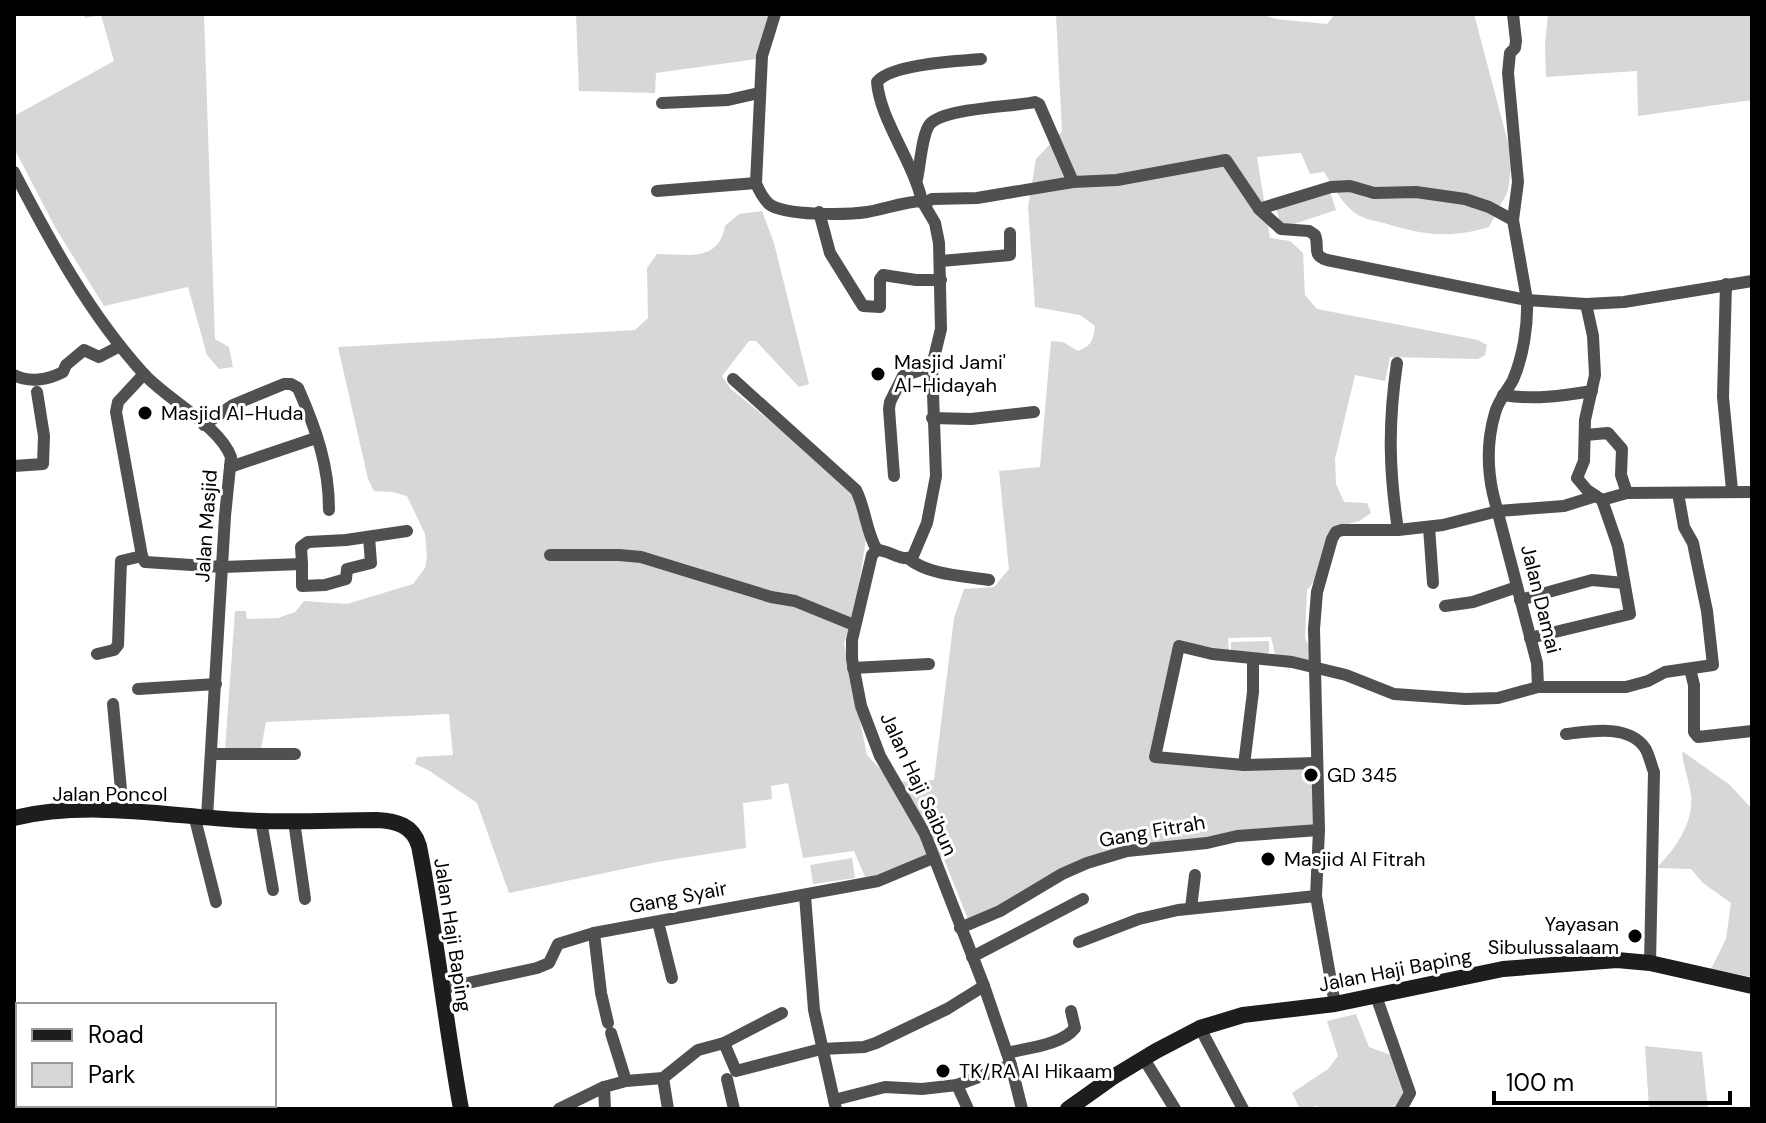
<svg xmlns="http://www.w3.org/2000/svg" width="1766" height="1123" font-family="'DM Sans',sans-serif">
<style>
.green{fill:#d7d7d7}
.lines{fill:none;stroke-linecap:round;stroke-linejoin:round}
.street{stroke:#505050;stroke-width:12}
.secondary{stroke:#1d1d1d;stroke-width:16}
.poi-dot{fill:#000;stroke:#fff;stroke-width:3}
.labels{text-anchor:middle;stroke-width:6;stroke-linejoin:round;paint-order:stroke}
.poi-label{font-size:20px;fill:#000;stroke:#fff;text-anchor:start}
.street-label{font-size:20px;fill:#000;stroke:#fff}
</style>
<rect width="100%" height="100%" fill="#fff"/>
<g class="green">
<polygon points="84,14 204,14 215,339 229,347 233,367 219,369 207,355 188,287 104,306 56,229 14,148 14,116 114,61 101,15 85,18"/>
<polygon points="576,14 780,14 764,58 656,73 655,93 579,91"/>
<path d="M1056,14H1261L1276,19L1327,24L1335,14H1474L1512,158L1508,191L1489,227C1450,239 1422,235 1384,223C1377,221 1367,220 1360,216C1344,208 1334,187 1324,172L1310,174L1301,153L1257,157L1270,238L1290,241L1303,253L1305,295L1317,309L1478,340L1487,345L1485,355L1478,359L1390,357L1385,381L1355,375L1335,459L1336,484L1344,502L1367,503L1371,513L1359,521L1340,526L1320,574L1307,590L1305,638L1312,652V659L1307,661L1275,654L1271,637L1228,638L1229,652L1179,645L1154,757L1319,765L1320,830L1126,850L970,924L943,857L866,879L854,851L803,858L788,783L771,786L772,799L743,803L746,848L657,862L509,893L477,803L428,770L415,764L417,757L453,755L449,714L266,722L261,749L225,750L235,611H246L247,619L278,618L295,612L304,601L347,604L413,584L425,568L427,557L425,534L407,496L392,492L374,491L368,479L338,347L635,330L648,318L647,268L657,254C686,254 719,263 725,226L739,214L762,211L774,243L809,384L799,387L756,341H749L722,376L731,389L854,490L868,525L854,618L844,643L867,755L892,782L934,780L954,618L964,589L994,587L1009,569L999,471L1040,467L1051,341L1063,342L1078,351C1092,345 1093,341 1095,326L1080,315L1035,307L1028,207L1036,159L1062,131Z"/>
<polygon points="1548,14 1750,14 1752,100 1638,116 1637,71 1546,77 1545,45"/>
<polygon points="1329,188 1336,210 1282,228 1275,206"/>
<polygon points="1269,641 1269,653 1231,654 1231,642"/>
<path d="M1682,751L1730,785L1752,809V977L1711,969L1726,939L1731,903L1703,883L1691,869L1656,868C1674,851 1694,823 1691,795C1689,780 1683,766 1682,751Z"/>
<polygon points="852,858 855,878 813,884 810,865"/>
<polygon points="1356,1014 1369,1047 1391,1055 1410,1097 1396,1109 1319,1109 1317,1106 1300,1109 1292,1093 1328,1069 1338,1056 1327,1021"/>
<polygon points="1645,1046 1702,1052 1708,1109 1649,1109"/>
</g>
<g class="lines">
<g class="street">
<path d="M775,14L762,56L756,183C759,191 763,198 769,204C784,216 847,215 867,212C885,209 903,202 922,201L935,223L939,243L941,329L932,366L936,476L927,523L913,556C902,563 890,550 877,550L872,555L852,640V659L861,706L880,756L925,834L984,986L1011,1065L1022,1109"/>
<polyline points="662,103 728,100 759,93"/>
<path d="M14,172C51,243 89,313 143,373C167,400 219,425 231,457L225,516L207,817"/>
<path d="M917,179C920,167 922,133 930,124C944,108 1012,107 1035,102L1039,104L1073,182"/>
<polyline points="657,191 756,183"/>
<path d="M922,201C913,161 880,120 877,82C891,64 958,61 981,59"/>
<polyline points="925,203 932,199 977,198 1073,182 1117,180 1226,160 1259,209 1331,187 1350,186 1374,193 1416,192 1465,199 1489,207 1513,220"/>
<path d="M1259,209L1281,229L1309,231L1315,235C1320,247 1311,255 1327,260L1527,300L1513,220L1518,182L1508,73L1510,53L1515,48L1516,41L1513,14"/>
<polyline points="819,212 830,253 863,306 880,307 880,279 883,275 916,280 941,280"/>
<polyline points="941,261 1010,255 1010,233"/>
<polyline points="1726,284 1723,397 1732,490"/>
<polyline points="1586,304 1593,336 1595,375 1585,420 1584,461 1577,478 1587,490 1599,498"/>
<path d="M1397,363C1388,424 1389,470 1398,530"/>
<path d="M14,375C29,383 48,380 63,372L66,365L84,350L99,357L120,346"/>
<path d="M733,379L856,490C866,510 866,532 877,550"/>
<path d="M1503,395C1533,400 1562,396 1592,391"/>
<polyline points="932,418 971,419 1034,412"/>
<path d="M204,425L233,405L284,384H291L298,388C316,429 329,465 329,510"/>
<polyline points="1585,435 1608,433 1622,449 1621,475 1627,493"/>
<polyline points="14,466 43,464 44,436 37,392"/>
<polyline points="230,467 316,438"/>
<polyline points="894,476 889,409 890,402 903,376 932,366"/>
<polyline points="1602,500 1627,493 1752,492"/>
<polyline points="1429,527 1433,583"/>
<polyline points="550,555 619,555 641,557 771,597 795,601 854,625"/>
<polyline points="142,556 116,412 118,402 144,374"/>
<path d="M909,559C929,575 964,576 989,580"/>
<polyline points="302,564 302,586 325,585 346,579 347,569 371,563 369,537"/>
<polyline points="1520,600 1592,580 1624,583"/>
<polyline points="1445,606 1473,602 1517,587"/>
<polyline points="1530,638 1630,614 1618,546 1602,500"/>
<polyline points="97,654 114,650 118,645 121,561 142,556 145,562 223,567 302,564 301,547 308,542 346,540 407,531"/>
<polyline points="853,668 929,664"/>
<polyline points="1690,669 1694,685 1694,732 1698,737 1752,731"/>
<path d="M1538,687L1537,663L1493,494C1487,467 1487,440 1495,413C1498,401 1507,391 1513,380C1523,357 1528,326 1527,300L1586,304L1624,302L1752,281"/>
<polyline points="138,689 216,684"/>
<polyline points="113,704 123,811"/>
<path d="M1566,734C1590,731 1629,724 1645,748C1649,754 1651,765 1654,772L1650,963"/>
<polyline points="212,754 295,754"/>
<polyline points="1317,763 1244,765 1155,757 1179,646 1212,654 1292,662 1346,675 1394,694 1465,699 1498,698 1538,687 1626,687 1648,681 1665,672 1713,665 1707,611 1695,553 1693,543 1684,527 1678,493"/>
<polyline points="1244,765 1253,692 1253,659"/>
<polyline points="194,815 216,902"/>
<polyline points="261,821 273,890"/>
<polyline points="294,821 305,899"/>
<polyline points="805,896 814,1010 836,1109"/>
<polyline points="1191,908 1195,875"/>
<polyline points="658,922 672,978"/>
<polyline points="960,928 1000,911 1062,874 1087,863 1127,851 1207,843 1237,836 1319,830"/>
<polyline points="594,933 601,993 608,1023"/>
<polyline points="1079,942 1139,919 1178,910 1316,896"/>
<polyline points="972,957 1083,899"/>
<polyline points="440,989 537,968 549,963 558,944 594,933 878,881 933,858"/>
<polyline points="1376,996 1410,1093 1401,1109"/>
<polyline points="1335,1004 1316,896 1319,830 1314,629 1317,592 1332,539 1336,532 1342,530 1398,530 1443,525 1498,511 1564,506 1596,496"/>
<polyline points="1200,1028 1243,1109"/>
<polyline points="611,1033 626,1081"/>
<polyline points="724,1043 736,1071 821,1049 864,1047 876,1043 947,1009 984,986"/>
<path d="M1007,1053C1027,1048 1062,1045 1075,1028L1071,1011"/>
<polyline points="1144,1059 1175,1109"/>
<polyline points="663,1078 668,1109"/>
<polyline points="727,1079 734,1109"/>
<polyline points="957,1085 968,1109"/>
<polyline points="604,1087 605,1109"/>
<polyline points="834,1100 885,1087 922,1089 957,1085 1011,1065"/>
<polyline points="559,1109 604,1087 626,1081 663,1078 698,1050 724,1043 782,1013"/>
</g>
<g class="secondary">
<path d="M14,818C88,800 167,816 241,820C286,823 332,820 377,820C396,821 413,825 419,846C436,933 445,1021 461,1109"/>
<polyline points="1068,1109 1113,1077 1156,1051 1200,1028 1243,1015 1335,1004 1503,969 1617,960 1650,963 1752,986"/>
</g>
</g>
<g class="poi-dot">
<circle cx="878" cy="374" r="8"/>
<circle cx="145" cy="413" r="8"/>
<circle cx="1311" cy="775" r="8"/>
<circle cx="1268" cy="859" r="8"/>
<circle cx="1635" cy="936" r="8"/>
<circle cx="943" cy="1071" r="8"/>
</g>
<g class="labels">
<g class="poi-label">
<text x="894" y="369">Masjid Jami'<tspan x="894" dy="23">Al-Hidayah</tspan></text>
<text x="161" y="420">Masjid Al-Huda</text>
<text x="1327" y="782">GD 345</text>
<text x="1284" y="866">Masjid Al Fitrah</text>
<text x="1619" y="931" text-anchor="end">Yayasan<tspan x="1619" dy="23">Sibulussalaam</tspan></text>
<text x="959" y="1078">TK/RA Al Hikaam</text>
</g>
<g class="street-label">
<text transform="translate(206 526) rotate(-86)" y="7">Jalan Masjid</text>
<text transform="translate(1541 599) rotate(76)" y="7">Jalan Damai</text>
<text transform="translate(919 784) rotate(65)" y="7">Jalan Haji Saibun</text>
<text x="110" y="801">Jalan Poncol</text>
<text transform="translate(1152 831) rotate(-10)" y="7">Gang Fitrah</text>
<text transform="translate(678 897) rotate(-11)" y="7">Gang Syair</text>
<text transform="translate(453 935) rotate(81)" y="7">Jalan Haji Baping</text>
<text transform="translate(1395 970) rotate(-11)" y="7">Jalan Haji Baping</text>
</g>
</g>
<rect width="1766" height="1123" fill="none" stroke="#000000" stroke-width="32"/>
<rect x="16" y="1003" width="260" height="104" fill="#ffffff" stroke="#999999" stroke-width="2"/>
<rect x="32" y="1029" width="40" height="12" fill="#1d1d1d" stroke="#999999" stroke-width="2"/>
<text x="88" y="1043" font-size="24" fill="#000000">Road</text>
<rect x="32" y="1063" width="40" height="24" fill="#d7d7d7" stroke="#999999" stroke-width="2"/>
<text x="88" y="1083" font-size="24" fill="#000000">Park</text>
<path d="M1494 1091v12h236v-12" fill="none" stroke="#000000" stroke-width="4"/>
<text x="1506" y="1091" font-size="24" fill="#000000" stroke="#ffffff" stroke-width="6" paint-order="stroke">100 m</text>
</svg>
